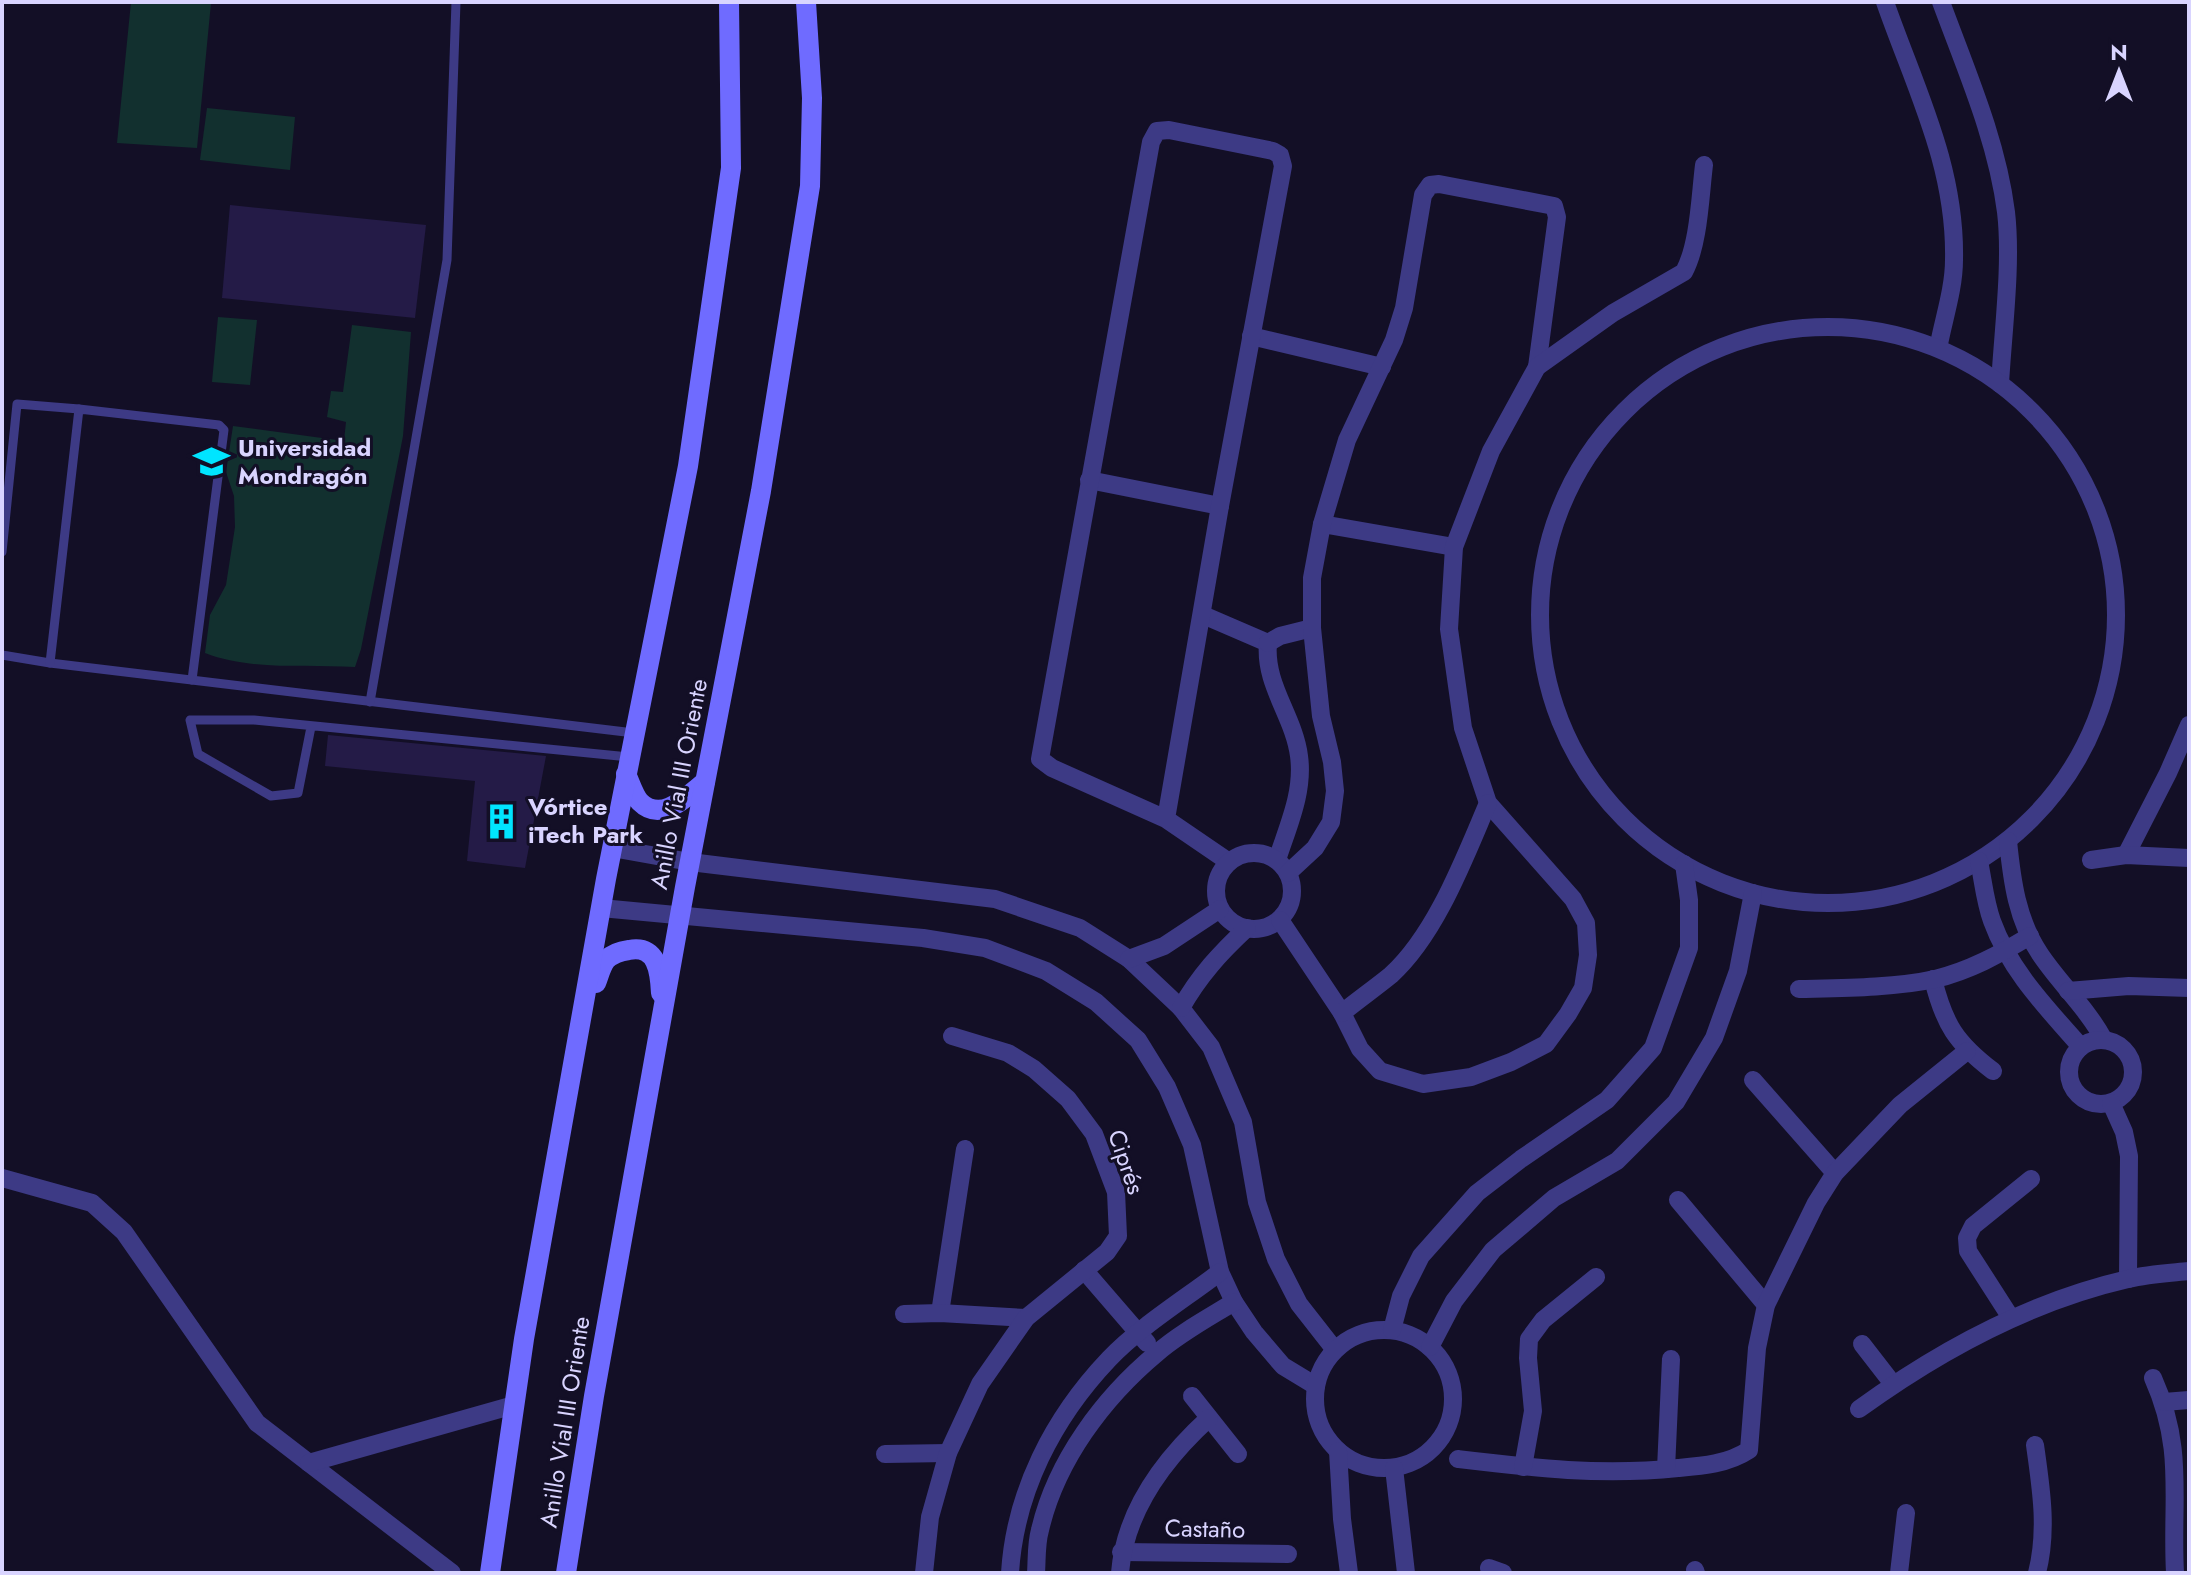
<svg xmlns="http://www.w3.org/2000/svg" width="2191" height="1575" font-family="Jost,sans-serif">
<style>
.green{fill:#12302f}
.building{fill:#241b47}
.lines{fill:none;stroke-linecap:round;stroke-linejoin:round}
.lane{stroke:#3d3a85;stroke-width:9}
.street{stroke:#3d3a85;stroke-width:18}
.secondary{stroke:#6f6bff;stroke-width:20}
.labels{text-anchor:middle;stroke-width:6;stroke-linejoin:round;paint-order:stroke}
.poi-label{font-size:24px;font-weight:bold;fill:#d9d4ff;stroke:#130f26;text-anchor:start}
.street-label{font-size:24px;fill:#d9d4ff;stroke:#130f26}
</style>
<rect width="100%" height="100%" fill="#130f26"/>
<g class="green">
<polygon points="131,2 211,3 197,148 117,143"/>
<polygon points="207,108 295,117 290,170 200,160"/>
<polygon points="218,317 257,320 250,385 212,382"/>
<path d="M352,325L411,332L403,436L361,649L355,667C307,664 251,671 205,653L210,615L226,585L235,527L234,496L226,472L233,426L344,441L346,422L327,417L331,391L343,392Z"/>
</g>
<g class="building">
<polygon points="230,205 426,225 415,318 222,298"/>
<polygon points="328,735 546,756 525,868 467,861 475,781 325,766"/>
</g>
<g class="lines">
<g class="lane">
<polyline points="2,552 17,404 79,409"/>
<polyline points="2,655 50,663 634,733"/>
<polyline points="50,663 79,409 219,425 224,430 192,680"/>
<polyline points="370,702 447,260 456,2"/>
<polyline points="311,727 298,793 271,796 198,754 190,720 254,720 629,757"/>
</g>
<g class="street">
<path d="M1885,2C1915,88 1956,166 1954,260C1954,288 1944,318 1939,344"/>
<path d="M1941,2C1966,70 1997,140 2006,212C2012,263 2003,331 2000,384"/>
<circle cx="1828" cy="615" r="288"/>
<polyline points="1251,336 1382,367"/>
<polyline points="1089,480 1220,506"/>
<polyline points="1322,524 1454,547"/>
<polyline points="1203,615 1268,643"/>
<path d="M1268,643C1264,685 1294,716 1299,756C1304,792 1288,826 1277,860"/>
<polyline points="1268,643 1280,636 1312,628"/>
<polyline points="1166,819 1220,506 1283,166 1280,155 1273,151 1169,130 1157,131 1151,142 1040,759 1052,768 1166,819 1229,862"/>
<path d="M2008,841C2012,881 2017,920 2040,954C2060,984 2087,1008 2104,1040"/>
<polyline points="612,848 690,862 995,899 1080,928 1129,959 1181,1008 1211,1047 1243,1122 1257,1202 1276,1259 1299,1304 1335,1350"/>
<circle cx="1254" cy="891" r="38"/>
<polyline points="2126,855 2168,773 2189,725"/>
<polyline points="2091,860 2126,855 2189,858"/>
<path d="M1979,861C1983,880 1985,902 1992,921C2010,971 2047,1008 2081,1047"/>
<polyline points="1288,873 1315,848 1331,822 1335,791 1332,762 1321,716 1312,628 1312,578 1322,524 1347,440 1394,340 1404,308 1423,195 1430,185 1439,184 1554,206 1557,217 1537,367"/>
<polyline points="601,908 923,938 985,948 1046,971 1096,1002 1138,1040 1167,1087 1192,1145 1220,1272 1234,1302 1254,1332 1283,1366 1316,1386"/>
<path d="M1280,920L1342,1013L1360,1049L1380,1071L1423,1084L1471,1077L1511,1062L1546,1044L1568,1014L1583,988L1588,955L1586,923L1573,899L1488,803L1463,728L1449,629L1454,547L1491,451L1537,367L1613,313L1684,272C1699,244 1700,197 1704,165"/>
<polyline points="1129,959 1164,946 1220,909"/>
<path d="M1933,979C1944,1024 1956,1043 1993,1071"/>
<path d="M1799,989C1841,988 1894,988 1935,979C1969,971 2000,954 2030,936"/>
<polyline points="2068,991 2129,986 2189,988"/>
<path d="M1181,1008C1199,976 1220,953 1247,928"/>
<path d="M1342,1013C1358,1000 1375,988 1391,975C1436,934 1464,859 1488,803"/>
<circle cx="2101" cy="1072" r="32"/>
<polyline points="1753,1080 1835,1173"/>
<polyline points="2111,1103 2124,1132 2129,1156 2128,1279"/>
<polyline points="2,1178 92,1203 124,1232 257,1423 452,1573"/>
<polyline points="1678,1200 1766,1305"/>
<polyline points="1084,1270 1147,1343"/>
<polyline points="940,1313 965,1149"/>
<polyline points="904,1314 940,1313 1026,1318"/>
<polyline points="2011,1318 1968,1251 1967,1238 1973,1226 2031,1179"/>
<circle cx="1384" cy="1399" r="69"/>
<polyline points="1392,1330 1401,1296 1421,1256 1477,1193 1521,1159 1607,1100 1653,1048 1689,948 1689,900 1684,864"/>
<polyline points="1862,1344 1893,1384"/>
<polyline points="1430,1347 1454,1301 1493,1250 1554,1198 1617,1161 1676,1102 1714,1038 1738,971 1753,893"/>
<path d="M2153,1378C2185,1449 2171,1500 2175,1573"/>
<polyline points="1192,1396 1238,1454"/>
<polyline points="2164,1402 2189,1400"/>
<path d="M1859,1409C1939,1351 2032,1301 2128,1279C2148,1274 2169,1273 2189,1271"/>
<path d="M2035,1445C2041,1488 2048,1530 2037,1573"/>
<polyline points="1338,1451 1342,1519 1349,1573"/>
<polyline points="885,1454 948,1453"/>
<path d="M1458,1459C1534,1468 1601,1476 1678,1468C1702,1466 1728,1464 1749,1450L1757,1348L1766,1305L1816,1203L1835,1173L1900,1105L1967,1051"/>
<polyline points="309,1463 514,1405"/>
<polyline points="1523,1467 1533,1411 1528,1358 1529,1339 1543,1320 1596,1277"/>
<polyline points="1394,1468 1406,1573"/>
<polyline points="1666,1469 1671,1359"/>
<polyline points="1121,1552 1288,1554"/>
<polyline points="1489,1568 1503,1573"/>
<polyline points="1695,1570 1696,1573"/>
<polyline points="924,1573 930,1517 948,1453 980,1384 1026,1318 1107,1252 1118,1236 1116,1192 1094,1134 1068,1099 1034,1069 1008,1053 952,1036"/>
<path d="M1010,1573C1015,1492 1053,1418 1109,1359C1138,1328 1186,1298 1220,1272"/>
<path d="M1036,1573C1037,1559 1036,1544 1040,1530C1056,1461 1103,1398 1157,1353C1180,1333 1208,1318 1234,1302"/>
<path d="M1120,1573C1125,1510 1164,1459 1209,1418"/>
<polyline points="1899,1573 1906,1513"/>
</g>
<g class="secondary">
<path d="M626,774C630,782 634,796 640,802C662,824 688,795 705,782"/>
<path d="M596,983C599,976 601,966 606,960C612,954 621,951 629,950C657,945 660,971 661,993"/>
<polyline points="490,1573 524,1339 606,879 688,466 731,168 729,2"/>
<polyline points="566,1573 594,1396 685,887 761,491 810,186 812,98 806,2"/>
</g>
</g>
<defs>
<symbol id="university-bare" viewBox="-9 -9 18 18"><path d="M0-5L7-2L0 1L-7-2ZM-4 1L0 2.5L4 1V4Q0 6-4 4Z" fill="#00e5ff" stroke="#130f26" stroke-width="2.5" paint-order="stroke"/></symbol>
<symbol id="building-bare" viewBox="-9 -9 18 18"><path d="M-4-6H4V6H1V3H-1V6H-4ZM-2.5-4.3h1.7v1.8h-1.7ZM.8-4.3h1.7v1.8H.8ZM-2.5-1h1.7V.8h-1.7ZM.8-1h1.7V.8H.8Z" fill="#00e5ff" stroke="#130f26" stroke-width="2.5" paint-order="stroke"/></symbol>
</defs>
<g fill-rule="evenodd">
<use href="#university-bare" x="186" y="436" width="51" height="51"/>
<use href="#building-bare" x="476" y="796" width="51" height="51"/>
</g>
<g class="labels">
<g class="poi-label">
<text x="238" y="456">Universidad<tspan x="238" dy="28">Mondragón</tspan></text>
<text x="528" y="815">Vórtice<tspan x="528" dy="28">iTech Park</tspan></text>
</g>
<g class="street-label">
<text transform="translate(679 784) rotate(-79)" y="8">Anillo Vial III Oriente</text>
<text transform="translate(1126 1162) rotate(71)" y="8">Ciprés</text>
<text transform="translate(565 1422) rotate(-81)" y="8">Anillo Vial III Oriente</text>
<text transform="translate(1205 1529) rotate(1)" y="8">Castaño</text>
</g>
</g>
<rect width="2191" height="1575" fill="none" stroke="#d9d4ff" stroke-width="8"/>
<g transform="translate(2119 72)" stroke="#130f26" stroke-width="6" paint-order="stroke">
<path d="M0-6L14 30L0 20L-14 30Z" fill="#d9d4ff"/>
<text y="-12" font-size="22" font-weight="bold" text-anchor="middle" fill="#d9d4ff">N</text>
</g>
</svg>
